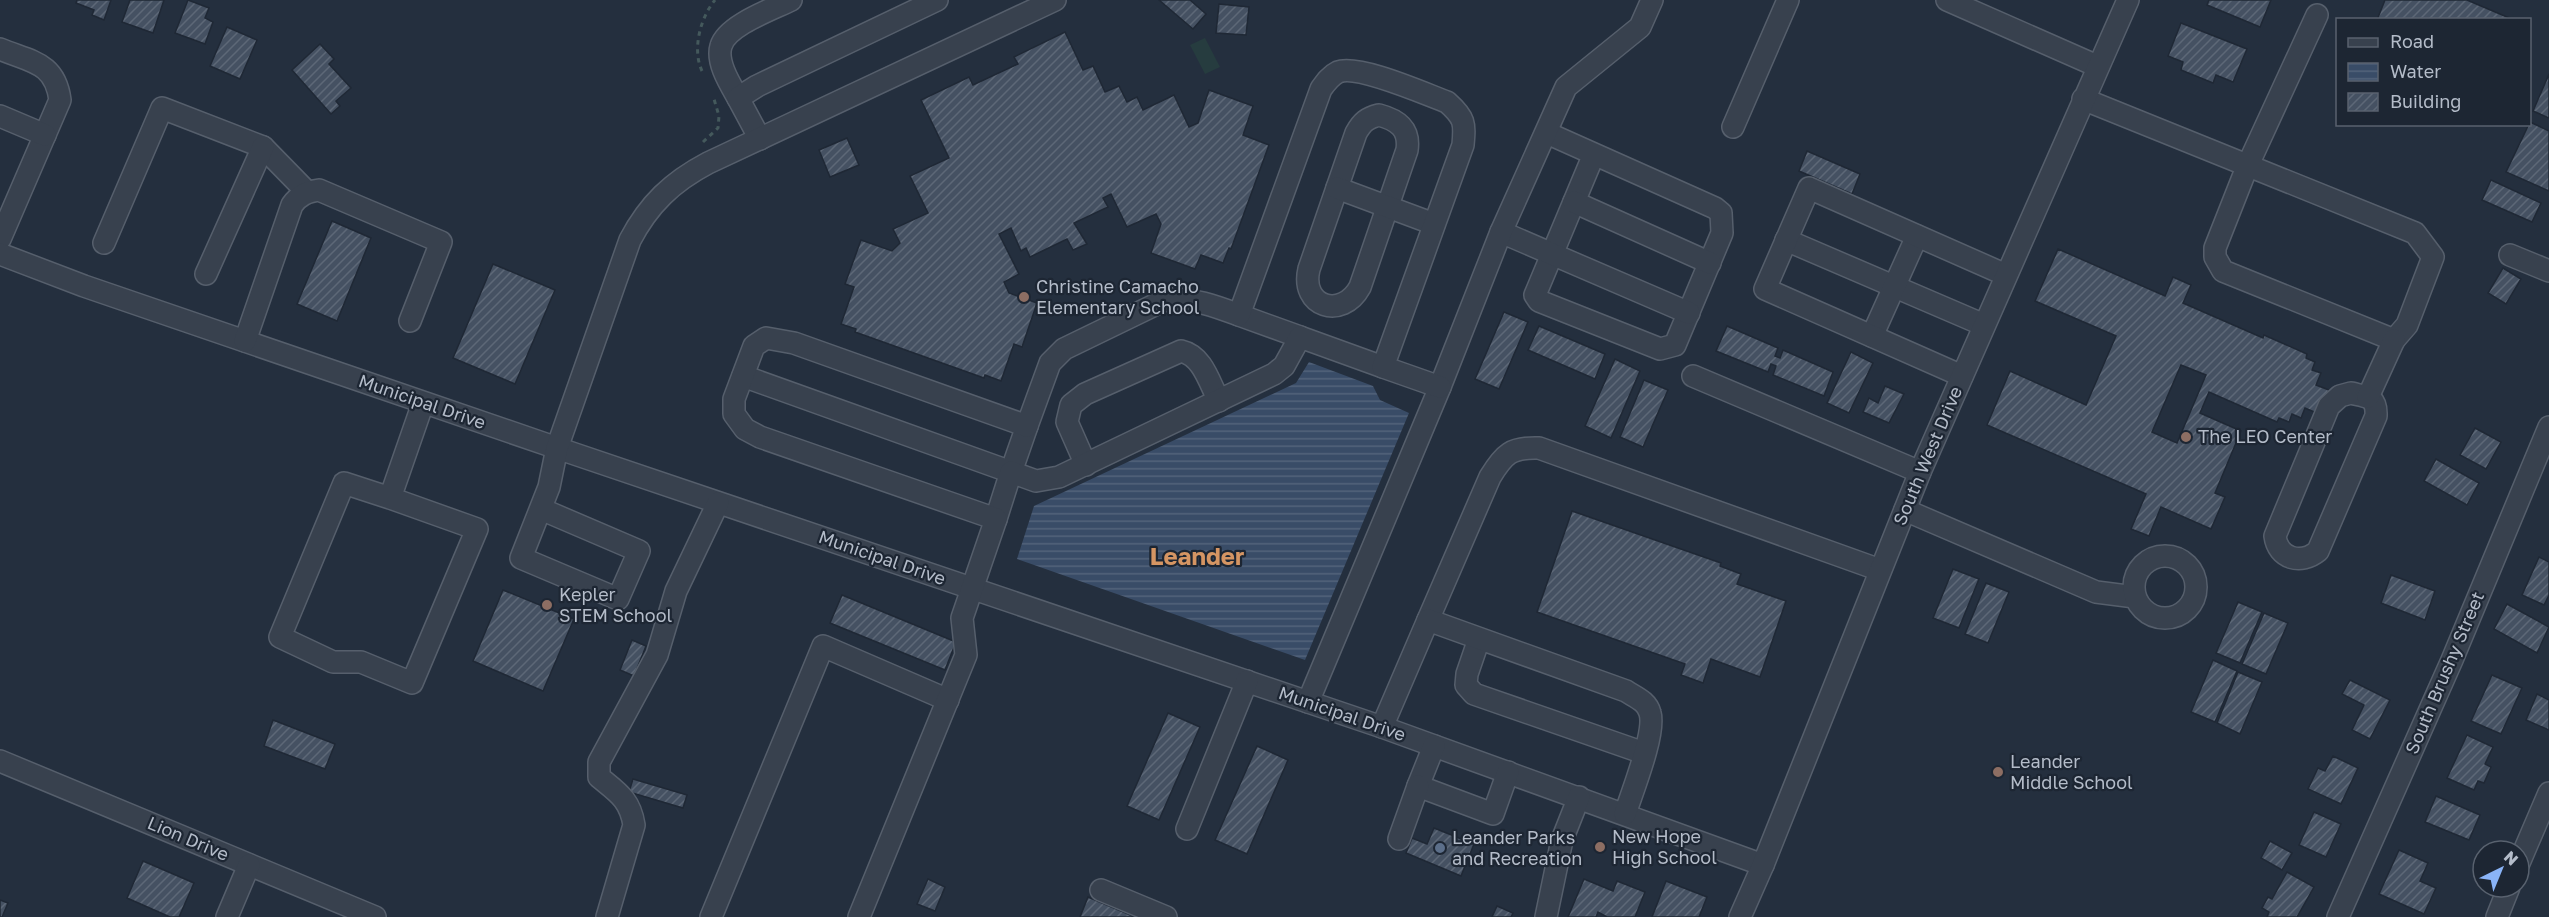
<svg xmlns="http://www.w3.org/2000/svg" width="2549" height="917" font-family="'Golos Text',sans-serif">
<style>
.pitch{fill:#263c3f}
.water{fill:url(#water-rules)}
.building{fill:url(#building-hatch);stroke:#1f2835;stroke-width:1.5;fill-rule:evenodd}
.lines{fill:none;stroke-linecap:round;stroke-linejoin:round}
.minor-casing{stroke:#565f6c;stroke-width:24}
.path{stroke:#44595c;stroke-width:3;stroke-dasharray:4.5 4.5;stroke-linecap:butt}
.minor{stroke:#38414e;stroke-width:21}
.education-dot{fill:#8d6e63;stroke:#1d2633;stroke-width:2}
.service-dot{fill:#5c6f8a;stroke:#1d2633;stroke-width:2}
.labels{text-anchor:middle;stroke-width:4.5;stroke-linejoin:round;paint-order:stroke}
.poi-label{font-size:18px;fill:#b4bcc9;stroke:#1d2633;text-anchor:start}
.street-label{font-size:18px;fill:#b4bcc9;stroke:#1d2633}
.district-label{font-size:24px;font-weight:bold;fill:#d59563;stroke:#1d2633}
</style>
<defs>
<pattern id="water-rules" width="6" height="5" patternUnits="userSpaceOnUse" patternTransform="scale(1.5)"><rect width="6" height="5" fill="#394c67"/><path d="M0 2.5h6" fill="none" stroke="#53647b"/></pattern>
<pattern id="building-hatch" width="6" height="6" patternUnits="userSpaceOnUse" patternTransform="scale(1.5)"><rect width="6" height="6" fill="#455162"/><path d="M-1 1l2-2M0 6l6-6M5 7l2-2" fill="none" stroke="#5d6877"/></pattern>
</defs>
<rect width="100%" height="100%" fill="#242f3e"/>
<polygon class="pitch" points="1205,38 1220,67 1205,74 1190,45"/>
<polygon class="water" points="1309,362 1373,386 1380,400 1409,413 1305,660 1017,559 1034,506 1296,383"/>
<g class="building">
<polygon points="77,0 111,0 104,20 92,15 94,10 76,3"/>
<polygon points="130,0 164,0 153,33 122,22"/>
<polygon points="188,0 209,8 205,18 213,22 205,44 175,33"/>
<polygon points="1159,0 1190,0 1206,14 1193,29"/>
<polygon points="2209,0 2271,0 2260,27 2207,5"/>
<polygon points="2385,0 2467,0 2514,20 2377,20"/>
<polygon points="1219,4 1249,7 1246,35 1216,33"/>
<polygon points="2181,23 2247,49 2233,82 2216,75 2213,83 2181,70 2183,62 2168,56"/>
<polygon points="227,27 257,40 240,79 210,66"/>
<polygon points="1065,32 1083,70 1093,66 1105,92 1119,86 1127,102 1137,97 1143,110 1174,95 1189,127 1198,123 1209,90 1253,106 1243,135 1269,145 1231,249 1229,248 1223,263 1201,255 1195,269 1151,253 1161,224 1156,214 1127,227 1111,194 1103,198 1108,207 1074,223 1087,244 1073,250 1067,239 1030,257 1026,248 1021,251 1011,228 999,234 1019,274 1004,282 1009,293 1037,303 1022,347 1014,344 1001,381 985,375 984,378 855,332 856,329 841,324 854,287 845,284 861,240 892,251 900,243 893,229 928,213 910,176 949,158 921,100 969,77 973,85 1018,64 1014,57"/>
<polygon points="320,44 334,59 329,64 351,88 336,101 340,106 331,114 292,70"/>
<polygon points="2549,74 2549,118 2533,111"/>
<polygon points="2530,122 2549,131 2549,191 2506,172"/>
<polygon points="847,138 859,165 830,177 819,150"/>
<polygon points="1807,151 1860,174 1852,194 1799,171"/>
<polygon points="2491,180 2541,203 2532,222 2482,200"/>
<polygon points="332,221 371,238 337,321 297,304"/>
<path d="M2058,249L2165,296L2173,277L2191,285L2183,303L2263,338L2264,335L2307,354L2306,358L2315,362L2312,370L2321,373L2316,385L2329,390L2319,414L2305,408L2301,418L2292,414L2289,422L2279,418L2277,422L2209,392L2200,413L2241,431L2215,493L2225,497L2211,529L2161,507L2149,536L2131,529L2146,494L1987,425L2010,371L2086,405L2116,336L2035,301ZM2181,365L2206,375L2177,443L2152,432Z"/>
<polygon points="493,264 555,290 515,384 453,358"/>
<polygon points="2503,268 2521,279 2506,304 2488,293"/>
<polygon points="1504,312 1528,322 1499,389 1475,379"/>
<polygon points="1539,326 1605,354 1595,379 1528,350"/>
<polygon points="1727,326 1778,348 1775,356 1780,358 1783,350 1833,372 1824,396 1773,375 1776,366 1771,364 1768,372 1716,351"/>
<polygon points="1851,352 1873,363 1849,413 1827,403"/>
<polygon points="1615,359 1640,371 1611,438 1585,426"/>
<polygon points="1644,380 1668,390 1643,447 1620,437"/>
<polygon points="1885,386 1904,394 1889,423 1863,412 1869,398 1878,403"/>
<polygon points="2475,428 2501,442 2486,469 2460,455"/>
<polygon points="2436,459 2479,483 2467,505 2424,481"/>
<polygon points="1572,511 1721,563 1720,566 1741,574 1737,584 1786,601 1760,677 1711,659 1703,683 1681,675 1685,664 1537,612"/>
<polygon points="2539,557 2549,562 2549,595 2544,605 2522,595"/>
<polygon points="1953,569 1979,579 1959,628 1933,618"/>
<polygon points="2391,575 2435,591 2425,620 2381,603"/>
<polygon points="1986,583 2009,592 1988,643 1965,634"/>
<polygon points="503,590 574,619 543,691 473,661"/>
<polygon points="842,595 956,642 945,670 830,623"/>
<polygon points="2238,602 2262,612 2240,663 2216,653"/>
<polygon points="2507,604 2549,627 2537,653 2494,629"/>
<polygon points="2264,613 2288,623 2266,674 2242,664"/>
<polygon points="632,640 646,646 634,676 620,670"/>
<polygon points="2213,660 2237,671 2215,722 2191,712"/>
<polygon points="2238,672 2262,682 2240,734 2217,723"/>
<polygon points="2492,675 2522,688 2501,734 2471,721"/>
<polygon points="2350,680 2390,700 2370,739 2352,730 2364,705 2342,694"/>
<polygon points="2537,694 2549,700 2549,730 2526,720"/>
<polygon points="1168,713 1200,727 1159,820 1127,806"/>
<polygon points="273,720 335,744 325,769 264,746"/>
<polygon points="2467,735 2493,747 2485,764 2491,767 2484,783 2478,781 2474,790 2447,778"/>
<polygon points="1257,746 1288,760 1247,854 1215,840"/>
<polygon points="2333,756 2358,768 2341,804 2308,789 2318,768 2325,771"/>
<polygon points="633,779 687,795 683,808 629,792"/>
<polygon points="2436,796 2480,815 2469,840 2425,822"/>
<polygon points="2314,812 2341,824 2326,857 2299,845"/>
<polygon points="1434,828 1474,844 1461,876 1406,853 1412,838 1427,844"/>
<polygon points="2270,841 2292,853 2282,870 2261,858"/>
<polygon points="2399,850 2428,863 2420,881 2436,888 2424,914 2379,894"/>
<polygon points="143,861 194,883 179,917 170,917 127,898"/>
<polygon points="2287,872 2314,887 2297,917 2267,917 2269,912 2262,908 2268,897 2272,899"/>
<polygon points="928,879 945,887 935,911 917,904"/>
<polygon points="1584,879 1613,891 1617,881 1645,892 1635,917 1607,917 1598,912 1596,917 1568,917"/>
<polygon points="1666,881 1707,897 1699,917 1652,917"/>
<polygon points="1088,897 1133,916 1133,917 1080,917"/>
<polygon points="0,900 8,903 2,917 0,917"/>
<polygon points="1497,906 1513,913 1511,917 1492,917"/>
</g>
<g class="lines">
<defs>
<g id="minor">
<polyline points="1947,0 2097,66"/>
<path d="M0,49C31,62 55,62 60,100L0,239"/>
<path d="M738,98C730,84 716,62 721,46C727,25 773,9 791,0"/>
<polyline points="2083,99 2415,233 2433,257 2407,325 2394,340 2223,271 2215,257 2215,248 2247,167 2317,15"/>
<path d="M1379,115C1398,120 1410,129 1407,150L1360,287C1342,320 1300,307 1309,269L1356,133C1362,122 1367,118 1379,115Z"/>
<polyline points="0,116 45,135"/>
<polyline points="1733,127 1788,0"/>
<polyline points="1547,133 1715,208 1721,213 1722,233 1675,345 1660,349 1539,301 1535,295 1594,154"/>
<polyline points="760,139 738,98 757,86 937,0"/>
<polyline points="1337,188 1434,224"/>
<polyline points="1574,202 1710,263"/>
<polyline points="1501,232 1689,313"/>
<polyline points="1786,240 1984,325"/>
<polyline points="104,243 162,108 263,147 307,192"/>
<polyline points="0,254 84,286 557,448 1382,727 1763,865"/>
<polyline points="2510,255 2549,271"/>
<polyline points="206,274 263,147"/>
<polyline points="1239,315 1300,337"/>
<polyline points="1872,336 1917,236"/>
<path d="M245,341L292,205C299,195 307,192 319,190L441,242L410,321"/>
<polyline points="743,376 1011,472 1027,426"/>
<polyline points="1693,376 1920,472"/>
<polyline points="1962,376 1765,289 1809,188 2006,275"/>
<path d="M2351,393C2367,397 2377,396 2376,416L2318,551C2301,565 2278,559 2275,536L2329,406L2340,396Z"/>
<polyline points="2368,397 2394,340"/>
<path d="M1086,465L1067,422L1071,405L1085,394L1181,351C1203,356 1209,382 1219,401"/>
<polyline points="390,498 477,529 412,683 361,662 333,662 280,637 344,483 390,498 423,403"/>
<path d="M541,509L639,551L618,599L521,558L549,487L557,448L630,240C649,204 672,182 708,163L1055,0"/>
<polyline points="1905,510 2096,592 2135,597"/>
<polyline points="996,519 1011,472 1036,481 1059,477 1274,374 1284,366 1300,337 1383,367"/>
<circle cx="2165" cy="587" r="31"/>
<path d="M1428,620L1490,477C1504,454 1511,447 1539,448L1880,570"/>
<polyline points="1479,639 1467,674 1466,685 1474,694 1644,753"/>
<polyline points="1308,702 1440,387 1501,232 1566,87 1640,27 1652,0"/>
<path d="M1382,727L1428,620L1626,691C1635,697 1647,701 1650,713C1656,733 1632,792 1625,814"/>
<polyline points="1434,746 1418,786 1493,814 1508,772"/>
<polyline points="0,761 375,917"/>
<polyline points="1187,829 1247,681"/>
<polyline points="1399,839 1418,786"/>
<polyline points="2519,863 2549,793"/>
<polyline points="1101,890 1166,917"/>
<polyline points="227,917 249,865"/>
<path d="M607,917L634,825C630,799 617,792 599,777V762L657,655L676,591L718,503"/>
<polyline points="711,917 823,646 948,700"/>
<path d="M859,917L966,655L962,618L996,519L760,437L745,429L734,414V399L754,346L766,338L794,343L1027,426L1050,363L1064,349L1167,299C1193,298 1215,306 1239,315L1321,89C1326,82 1330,76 1338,72C1358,64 1425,94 1447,102C1465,118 1465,123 1463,145L1383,367L1440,387"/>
<polyline points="1546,917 1562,840 1579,797"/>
<polyline points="1740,917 1763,865 1920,472 2128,0"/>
<polyline points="2338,917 2452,660 2549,427"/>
<polyline points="2497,917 2509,887"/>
</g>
</defs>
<use href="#minor" class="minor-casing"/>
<g class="path">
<path d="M702,71C692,50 700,18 715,0"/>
<polyline points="703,142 718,128 719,116 714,99"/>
</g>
<use href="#minor" class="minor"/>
</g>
<g class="education-dot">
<circle cx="1024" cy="297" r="6"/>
<circle cx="2186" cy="437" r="6"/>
<circle cx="547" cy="605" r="6"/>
<circle cx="1998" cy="772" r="6"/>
<circle cx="1600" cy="847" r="6"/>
</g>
<circle class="service-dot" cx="1440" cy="848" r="6"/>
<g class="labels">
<g class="poi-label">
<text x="1036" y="293">Christine Camacho<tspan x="1036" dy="21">Elementary School</tspan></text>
<text x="2198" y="443">The LEO Center</text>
<text x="559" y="601">Kepler<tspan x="559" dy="21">STEM School</tspan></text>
<text x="2010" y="768">Leander<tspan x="2010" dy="21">Middle School</tspan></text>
<text x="1612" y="843">New Hope<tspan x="1612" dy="21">High School</tspan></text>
<text x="1452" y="844">Leander Parks<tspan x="1452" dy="21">and Recreation</tspan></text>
</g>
<g class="street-label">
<text transform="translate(422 402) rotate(19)" y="6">Municipal Drive</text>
<text transform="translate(1928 456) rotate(-67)" y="6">South West Drive</text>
<text transform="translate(882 558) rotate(19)" y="6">Municipal Drive</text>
<text transform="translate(2445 673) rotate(-67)" y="6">South Brushy Street</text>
<text transform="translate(1342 714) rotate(19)" y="6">Municipal Drive</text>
<text transform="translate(188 839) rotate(23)" y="6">Lion Drive</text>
</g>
<g class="district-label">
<text x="1197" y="565">Leander</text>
</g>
</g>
<rect x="2336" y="18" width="195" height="108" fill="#1d2633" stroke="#59626f" stroke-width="1.5"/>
<rect x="2348" y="38" width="30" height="9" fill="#38414e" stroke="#59626f" stroke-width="1.5"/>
<text x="2390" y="48" font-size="18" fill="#b4bcc9">Road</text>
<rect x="2348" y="63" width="30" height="18" fill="url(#water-rules)" stroke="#59626f" stroke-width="1.5"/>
<text x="2390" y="78" font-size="18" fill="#b4bcc9">Water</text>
<rect x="2348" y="93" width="30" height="18" fill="url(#building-hatch)" stroke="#59626f" stroke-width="1.5"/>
<text x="2390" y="108" font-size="18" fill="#b4bcc9">Building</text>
<g transform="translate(2501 869) rotate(43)"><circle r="28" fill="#1d2633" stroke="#59626f" stroke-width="1.5"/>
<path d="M0-4.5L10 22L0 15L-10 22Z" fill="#8ab4f8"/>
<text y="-9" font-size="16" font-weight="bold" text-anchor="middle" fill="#b4bcc9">N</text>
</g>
</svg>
